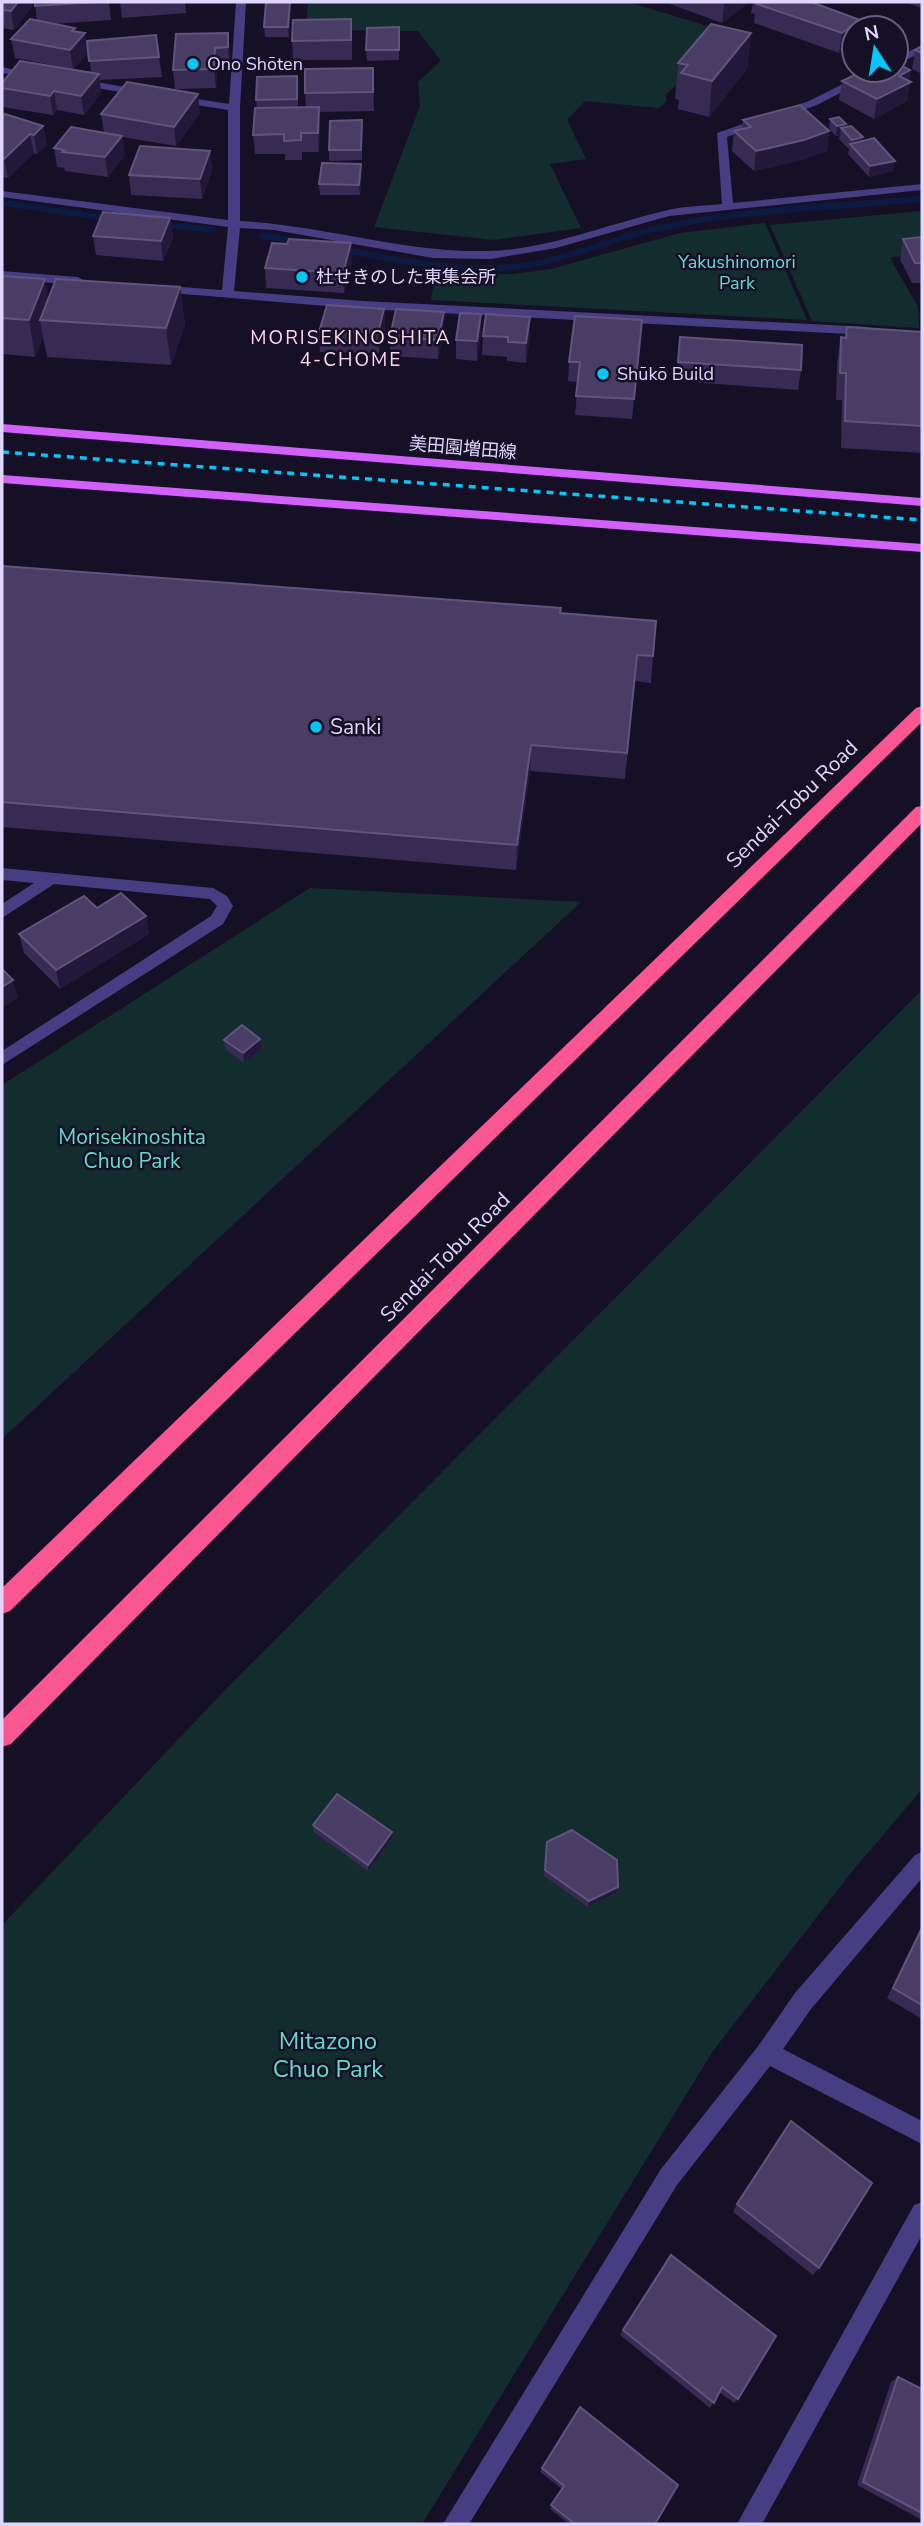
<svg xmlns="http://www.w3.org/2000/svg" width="924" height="2526" font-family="'Nunito Sans','Noto Sans JP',sans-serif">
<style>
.green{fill:#132d2f}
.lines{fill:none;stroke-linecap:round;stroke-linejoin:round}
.stream{fill:#0c1a43;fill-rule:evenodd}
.minor{fill:#473d83;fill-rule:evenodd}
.major{fill:#d261f9;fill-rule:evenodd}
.highway{fill:#f95692;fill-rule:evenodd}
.rail{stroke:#09c4f6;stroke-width:3.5;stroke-dasharray:7 6;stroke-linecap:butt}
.wall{fill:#372a53}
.shaded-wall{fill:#221839}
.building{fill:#493c65;stroke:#60547d;stroke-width:2}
.poi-dot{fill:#09c4f6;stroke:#161026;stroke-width:2.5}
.labels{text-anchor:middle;stroke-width:5;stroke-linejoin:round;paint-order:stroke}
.far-poi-label{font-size:18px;fill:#dfd6fe;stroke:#161026;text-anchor:start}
.far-park-label{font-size:18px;fill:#64dccb;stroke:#161026}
.far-street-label{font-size:18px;fill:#dfd6fe;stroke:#161026}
.far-neighbourhood-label{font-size:19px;letter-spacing:2px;fill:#fed8ec;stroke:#161026}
.poi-label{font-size:21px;fill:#dfd6fe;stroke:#161026;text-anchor:start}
.street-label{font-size:21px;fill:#dfd6fe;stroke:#161026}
.park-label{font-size:21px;fill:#64dccb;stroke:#161026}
.near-park-label{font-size:24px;fill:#64dccb;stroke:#161026}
</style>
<rect width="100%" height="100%" fill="#161026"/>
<g class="green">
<polygon points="308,2 628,2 733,34 666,94 666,102 659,108 585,101 567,120 586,159 550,164 581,228 494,240 374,227 420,106 418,82 441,61 418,31 306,30"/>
<polygon points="922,211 922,253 890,258 918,307 919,328 812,321 770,225"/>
<polygon points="765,223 807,320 431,300 435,275 512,274 551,269 680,233"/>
<polygon points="310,888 581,902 2,1439 2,1085"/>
<polygon points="922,990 922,1789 850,1874 713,2051 422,2524 2,2524 2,1925 226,1689"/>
</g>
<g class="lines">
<g class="stream">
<path d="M922,196V202C838,210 751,212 668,229C616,239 567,264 514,270C433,279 342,248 261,239L256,236L261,233C342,242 433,272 514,264C567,258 616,233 668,223C751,206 838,203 922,196Z"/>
<polygon points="2,200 120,217 125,220 120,223 2,206"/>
<polygon points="150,220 211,227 216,230 211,233 146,225 146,221"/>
</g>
<g class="minor">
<path d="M236,2H246L240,108V221C323,225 404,253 488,251C546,250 608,224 664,211C682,206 703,206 722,204L717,133L809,101L871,70H884L817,105L727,137L733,203L922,184V190L669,216L556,248L491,259L433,258L274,230L240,228L234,291L363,301L868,327L874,331L868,335L363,309L159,292L153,288L155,285L222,290L228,227L2,197V191L228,220V110L178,102L172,99L178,96L229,104Z"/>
<polygon points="922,45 922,52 896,65 896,58"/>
<polygon points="2,67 38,75 33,78 2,73"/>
<polygon points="78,79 143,90 149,93 143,96 74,84 74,80"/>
<polygon points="2,271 78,277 84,281 78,285 2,279"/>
<polygon points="2,868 213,888 227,896 233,906 223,924 2,1065 2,1051 211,916 217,906 210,899 54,884 2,918 2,904 34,883 2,880"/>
<polygon points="922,1852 922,1878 811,2009 783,2049 922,2121 922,2144 770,2066 677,2185 469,2524 443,2524 661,2169 759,2045 795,1993 915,1855"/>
<polygon points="922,2202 922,2235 762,2524 737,2524 914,2205"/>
</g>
<g class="major">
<polygon points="2,424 922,498 922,506 2,432"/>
<polygon points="2,475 922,544 922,552 2,483"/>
</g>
<g class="highway">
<polygon points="922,706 922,722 10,1611 2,1614 2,1588 916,708"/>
<polygon points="922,806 922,823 11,1744 2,1747 2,1720 916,807"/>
</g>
<polyline class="rail" points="2,452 922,520"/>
</g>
<g class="wall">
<polygon points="2,2 33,5 14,30 2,28"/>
<polygon points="35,2 109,2 111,20 54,24 75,28 76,32 88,53 73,69 15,58 11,39 37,21"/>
<polygon points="120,2 185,2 186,13 122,18"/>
<polygon points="290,2 289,37 265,37 264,27"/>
<polygon points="665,2 749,2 722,23"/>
<polygon points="753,2 811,2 873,28 854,28 854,47 849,45 839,53 754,23 755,14 751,13"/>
<polygon points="904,2 922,2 922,8"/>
<polygon points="399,27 399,60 367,61 366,50"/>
<polygon points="228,33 230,52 229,67 217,67 216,88 175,89 173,70"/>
<polygon points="751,33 747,69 709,117 678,109 679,100 675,99 678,63"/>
<polygon points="352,38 352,60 293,60 292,41"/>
<polygon points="87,41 159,57 162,77 100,80 101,93 84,115 57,110 53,115 2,107 2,83 91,72"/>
<polygon points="922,46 922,74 912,69 915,50"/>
<polygon points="373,68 374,111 319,112 320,126 319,152 302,152 302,160 285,160 285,154 255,154 253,135 257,108 256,100 298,86 298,107 306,107 305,93"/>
<polygon points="910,70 907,101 874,119 839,100 842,81"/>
<polygon points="200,113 176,146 122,137 125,155 108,177 65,171 64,168 57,167 54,148 104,133 101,114"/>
<polygon points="2,117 43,126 47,145 37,154 34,153 8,178 2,177"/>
<polygon points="830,119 846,127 862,141 893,171 869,177 848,154 849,149 839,139 840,135 836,136 829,129"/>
<polygon points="362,120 362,160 329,161 329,150"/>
<polygon points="743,120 829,131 827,151 801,160 754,171 732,151 734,131 742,129"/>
<polygon points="210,151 212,170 202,199 131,195 129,175"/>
<polygon points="362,174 360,195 320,195 319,184"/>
<polygon points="170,218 173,238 163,261 96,255 93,236"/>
<polygon points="922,237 922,283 912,283 900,259 903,239"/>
<polygon points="352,262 344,293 266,288 265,268"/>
<polygon points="2,276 48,298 180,287 185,324 171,365 47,357 43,337 35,357 2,354"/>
<polygon points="384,309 385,329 379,353 320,352 319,332"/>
<polygon points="530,317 530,337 526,363 507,361 507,357 482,355 483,336"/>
<polygon points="847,327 922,332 922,453 841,448 842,400 836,400 837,364 841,337 845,337"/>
<polygon points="444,331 438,359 390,356 390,337"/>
<polygon points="481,334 477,361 456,359 456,340"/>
<polygon points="680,337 801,370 798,390 676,381"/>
<polygon points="641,340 632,419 575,415 578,382 568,381 569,362"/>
<polygon points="2,566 656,621 651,683 635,681 625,779 530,771 516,870 2,827"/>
<polygon points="97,908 146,916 149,934 60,989 24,953 19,934"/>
<polygon points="260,1039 262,1049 244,1063 225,1049 224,1040"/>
<polygon points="313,1826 392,1832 392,1838 368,1871 314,1832"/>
<polygon points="547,1842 616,1893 588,1907 544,1876"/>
<polygon points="922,1925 922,2019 887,1998"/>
<polygon points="737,2204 819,2268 813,2275 733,2212"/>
<polygon points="671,2255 738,2399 734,2403 719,2392 710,2408 620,2335 623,2330"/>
<polygon points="898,2377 922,2389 922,2520 857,2485 891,2382"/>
<polygon points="542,2468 655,2524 569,2524 550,2509 562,2489 540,2472"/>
</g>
<g class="shaded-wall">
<polygon points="18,2 33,2 33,5 14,30 11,11"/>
<polygon points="290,2 291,10 289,37 288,27"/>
<polygon points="727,2 749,2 722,23 724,4"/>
<polygon points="851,26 849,45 839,53 842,33"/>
<polygon points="75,28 77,42 85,33 88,53 73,69 70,50 72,31"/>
<polygon points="228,33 230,52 229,67 228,47"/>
<polygon points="751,33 747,69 709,117 712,81"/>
<polygon points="215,48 217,67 216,88 214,69"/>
<polygon points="910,70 908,84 911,82 907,101 874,119 877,99 899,76"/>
<polygon points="99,74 101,93 84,115 81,96"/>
<polygon points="54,91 57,110 53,115 50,96"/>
<polygon points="198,94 200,113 176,146 174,127"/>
<polygon points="319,107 320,126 319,152 318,133"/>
<polygon points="846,124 845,132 841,128 840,135 836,136 837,126"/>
<polygon points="43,126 47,145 37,154 34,135"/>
<polygon points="829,131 827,151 801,160 754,171 756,151"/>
<polygon points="30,134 34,153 8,178 4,159"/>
<polygon points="122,136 125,155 108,177 105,157"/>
<polygon points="863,137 861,148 851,145 852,140"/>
<polygon points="210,151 212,170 202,199 200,179"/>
<polygon points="895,161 893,171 869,177 870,166"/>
<polygon points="361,164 362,174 360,195 359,185"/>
<polygon points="170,218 173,238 163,261 161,241"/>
<polygon points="351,243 352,262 344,293 343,273"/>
<polygon points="45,279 51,315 40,320 43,337 35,357 29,320"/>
<polygon points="180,287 185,324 171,365 166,328"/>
<polygon points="384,309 385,329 379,353 378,333"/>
<polygon points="444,312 444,331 438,359 438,340"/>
<polygon points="481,314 481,334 477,361 477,341"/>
<polygon points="530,317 530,337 526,363 526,343"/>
<polygon points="531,745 530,771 516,870 517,845"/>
<polygon points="146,916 149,934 60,989 56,970"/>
<polygon points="13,980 18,998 2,1008 2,987"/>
<polygon points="260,1039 262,1049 244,1063 243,1053"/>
<polygon points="392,1832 392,1838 368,1871 368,1865"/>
<polygon points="618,1887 616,1893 588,1907 589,1901"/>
</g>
<g class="building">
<polygon points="2,2 18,2 11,11 2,10"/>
<polygon points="35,2 96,2 35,6"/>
<polygon points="266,2 290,2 288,27 264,27"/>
<polygon points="759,2 811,2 874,25 870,28 857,28 851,26 842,33 757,4"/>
<polygon points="30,19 75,28 72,31 85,33 70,50 11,39"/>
<polygon points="351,19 351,40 292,41 293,20"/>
<polygon points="711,24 751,33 712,81 681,73 688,65 678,63"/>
<polygon points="399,27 399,50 366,50 367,28"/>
<polygon points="228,33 228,47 215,48 214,69 173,70 176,34"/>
<polygon points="156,35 159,57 89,61 87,41"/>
<polygon points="922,46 922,53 915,50"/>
<polygon points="20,61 99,74 81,96 54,91 50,96 2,88 2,83"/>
<polygon points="896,63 910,70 899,76 911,82 877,99 842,81 865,70 896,70"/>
<polygon points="373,68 373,92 305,93 305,69"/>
<polygon points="297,76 297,99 256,100 257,77"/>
<polygon points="127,82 198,94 174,127 101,114"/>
<polygon points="800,105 829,131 804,140 756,151 734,131 751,127 743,120"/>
<polygon points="319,107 318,133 301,133 301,140 284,141 284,134 253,135 255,108"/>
<polygon points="5,114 43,126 34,135 30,134 4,159 2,158 2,117"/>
<polygon points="839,117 846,124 837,126 830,119"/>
<polygon points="362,120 361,150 329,150 330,121"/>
<polygon points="851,126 863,137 852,140 841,128"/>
<polygon points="71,127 122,136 105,157 62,152 64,150 54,148"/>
<polygon points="874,138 895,161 870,166 850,144"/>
<polygon points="140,146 210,151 200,179 129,175"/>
<polygon points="322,163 361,164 359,185 319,184"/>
<polygon points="103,212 170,218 161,241 93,236"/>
<polygon points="922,237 922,263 915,263 903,239"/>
<polygon points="289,239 351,243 343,273 265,268 272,243 287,244"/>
<polygon points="2,276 45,279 29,320 2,318"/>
<polygon points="56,279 180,287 166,328 40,320"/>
<polygon points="327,305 384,309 378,333 319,332"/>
<polygon points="396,309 444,312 438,340 390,337"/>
<polygon points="460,313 481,314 477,341 456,340"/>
<polygon points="486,314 530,317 526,343 508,342 508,337 483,336"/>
<polygon points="575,316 642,320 634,399 576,396 580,362 569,362"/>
<polygon points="847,327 922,332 922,426 845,421 846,373 840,373 841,337 846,338"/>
<polygon points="680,337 802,345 801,370 678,362"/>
<polygon points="2,566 561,608 560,613 656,621 653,656 637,655 627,753 531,745 517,845 2,802"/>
<polygon points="121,893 146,916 56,970 19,934 84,896 97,908"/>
<polygon points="2,969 13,980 2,987"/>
<polygon points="242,1025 260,1039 243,1053 224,1040"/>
<polygon points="337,1794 392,1832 368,1865 313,1825"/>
<polygon points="572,1830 617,1860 618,1887 589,1901 545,1870 547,1842"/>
<polygon points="922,1928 922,2005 893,1988"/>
<polygon points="791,2121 872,2183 819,2268 737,2204"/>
<polygon points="671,2255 776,2336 738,2399 722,2387 714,2403 623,2330"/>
<polygon points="898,2377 922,2389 922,2513 863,2482"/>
<polygon points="580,2407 678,2485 655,2524 575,2524 551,2505 564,2486 542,2468"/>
</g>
<g class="poi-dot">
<circle cx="193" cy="64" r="7"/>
<circle cx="302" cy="277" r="7"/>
<circle cx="603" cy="374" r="7"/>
<circle cx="316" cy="727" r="7"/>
</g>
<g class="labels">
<g class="far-poi-label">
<text x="207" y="70">Ono Shōten</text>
<text x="316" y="283">杜せきのした東集会所</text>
<text x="617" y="380">Shūkō Build</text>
</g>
<g class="far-park-label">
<text x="737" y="268">Yakushinomori<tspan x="737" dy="21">Park</tspan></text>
</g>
<g class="far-street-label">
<text transform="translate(463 448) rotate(5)" y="6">美田園増田線</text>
</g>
<g class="far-neighbourhood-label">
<text x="351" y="344">MORISEKINOSHITA<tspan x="351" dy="22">4-CHOME</tspan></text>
</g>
<g class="poi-label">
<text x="330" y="734">Sanki</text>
</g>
<g class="street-label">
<text transform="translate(792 804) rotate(-44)" y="7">Sendai-Tobu Road</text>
<text transform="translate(445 1257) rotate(-45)" y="7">Sendai-Tobu Road</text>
</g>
<g class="park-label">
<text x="132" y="1144">Morisekinoshita<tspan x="132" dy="24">Chuo Park</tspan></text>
</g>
<g class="near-park-label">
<text x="328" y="2049">Mitazono<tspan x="328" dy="28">Chuo Park</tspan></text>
</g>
</g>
<rect width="924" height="2526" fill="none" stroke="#dfd6fe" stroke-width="7"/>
<g transform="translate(875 49) rotate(348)"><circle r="33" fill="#161026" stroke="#665f7c" stroke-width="2"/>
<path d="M0-5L12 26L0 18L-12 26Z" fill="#09c4f6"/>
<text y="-10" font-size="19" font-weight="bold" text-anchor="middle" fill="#dfd6fe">N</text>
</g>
</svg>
